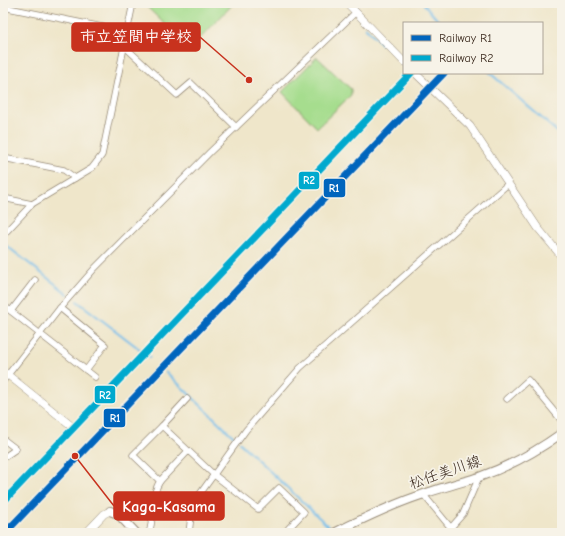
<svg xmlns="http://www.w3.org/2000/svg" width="565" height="536" font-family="'Comic Neue','Klee One',sans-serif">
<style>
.park{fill:#a6dd8e;stroke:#708456}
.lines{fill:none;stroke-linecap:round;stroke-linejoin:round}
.stream{stroke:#72bdeb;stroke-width:2}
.minor-casing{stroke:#958874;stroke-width:7}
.tertiary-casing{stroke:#958874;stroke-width:8}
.secondary-casing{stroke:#958874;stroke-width:10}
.minor{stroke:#fff;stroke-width:5.5}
.tertiary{stroke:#fff;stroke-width:7}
.secondary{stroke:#fff;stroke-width:8}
.rail-1-casing{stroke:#f7f3e8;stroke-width:10}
.rail-2-casing{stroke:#f7f3e8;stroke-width:10}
.rail-1{stroke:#0065bd;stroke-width:7}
.rail-2{stroke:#00a9ce;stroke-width:7}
.labels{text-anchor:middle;stroke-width:3.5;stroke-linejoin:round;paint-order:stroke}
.street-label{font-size:15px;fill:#3b2a1e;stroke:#f7f3e8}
.leader{fill:none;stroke:#c8321e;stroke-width:1.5}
.callout-dot{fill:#c8321e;stroke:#f7f3e8;stroke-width:1.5}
.callout{fill:#c8321e;stroke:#c8321e;stroke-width:1.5}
.callout-label{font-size:16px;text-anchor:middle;font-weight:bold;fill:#fff}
.line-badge{stroke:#f7f3e8;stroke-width:1.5}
.badge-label{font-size:11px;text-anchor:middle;font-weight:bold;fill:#fff}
</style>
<rect width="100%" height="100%" fill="#f7f3e8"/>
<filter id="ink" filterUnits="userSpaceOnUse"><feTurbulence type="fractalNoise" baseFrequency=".025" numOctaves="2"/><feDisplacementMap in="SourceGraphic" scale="8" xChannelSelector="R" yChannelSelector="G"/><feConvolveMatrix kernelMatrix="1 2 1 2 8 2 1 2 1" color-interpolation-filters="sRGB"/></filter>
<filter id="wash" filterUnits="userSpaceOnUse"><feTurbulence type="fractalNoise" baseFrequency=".012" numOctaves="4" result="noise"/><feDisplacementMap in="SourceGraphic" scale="16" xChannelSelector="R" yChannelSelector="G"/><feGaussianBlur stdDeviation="0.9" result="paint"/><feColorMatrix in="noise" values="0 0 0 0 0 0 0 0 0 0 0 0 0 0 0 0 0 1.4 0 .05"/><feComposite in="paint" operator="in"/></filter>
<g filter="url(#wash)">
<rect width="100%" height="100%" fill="#efe6ca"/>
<g class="park">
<polygon points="143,3 234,3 190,49"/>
<polygon points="317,57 351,89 351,95 317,128 282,92"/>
</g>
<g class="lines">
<g class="stream">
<polyline points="423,3 440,23"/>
<polyline points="365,27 382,44"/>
<polyline points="490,73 562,136"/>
<polyline points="3,243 68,294"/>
<polyline points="77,301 150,357"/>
<polyline points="166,372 236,439"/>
<polyline points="240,443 329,527"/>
</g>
</g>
</g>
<g filter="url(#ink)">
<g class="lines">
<defs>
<g id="minor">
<polyline points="3,7 127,32"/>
<polyline points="124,46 177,95 191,83 236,127"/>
<polyline points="3,158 64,170 75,178"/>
<polyline points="3,198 32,204"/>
<polyline points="3,235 32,204 92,168 102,155 133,3"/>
<polyline points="3,305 86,370 105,345 60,308"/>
<polyline points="11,311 35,280"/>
<polyline points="86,370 95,377"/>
<polyline points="3,381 60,308 95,268 210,152 356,12"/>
<polyline points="187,399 162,426 213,474 258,509 279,488 304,512 288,529 292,533"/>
<polyline points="507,399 528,380 562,421"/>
<polyline points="162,426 133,455 160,481 188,451"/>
<polyline points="3,439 16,449 3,458"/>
<polyline points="423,494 451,528"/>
<path d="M149,533C155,517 150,496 160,481"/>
<polyline points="189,533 191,516 197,498 246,430 300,368 508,184"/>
<polyline points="446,533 463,514 479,477"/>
</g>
<g id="tertiary">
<polyline points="347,3 404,62"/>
<polyline points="415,73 470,126 538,228 562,257"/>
<polyline points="3,371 73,427"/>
<polyline points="86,533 104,514 110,511"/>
</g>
<g id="secondary">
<polyline points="110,511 118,514 136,533"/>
<path d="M334,533C362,519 391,505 421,495C440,488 459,483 479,477C508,467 537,451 562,433"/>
</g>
</defs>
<use href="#minor" class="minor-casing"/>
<use href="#tertiary" class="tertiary-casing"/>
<use href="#secondary" class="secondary-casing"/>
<use href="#minor" class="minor"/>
<use href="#tertiary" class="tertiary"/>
<use href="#secondary" class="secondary"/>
<defs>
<polyline id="rail-1" points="5,533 444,73"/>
<polyline id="rail-2" points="3,502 411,73"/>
</defs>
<use href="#rail-1" class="rail-1-casing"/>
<use href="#rail-2" class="rail-2-casing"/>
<use href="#rail-1" class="rail-1"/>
<use href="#rail-2" class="rail-2"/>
</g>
</g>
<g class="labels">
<g class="street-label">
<text transform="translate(445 472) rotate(-19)" y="5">松任美川線</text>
</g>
</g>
<path class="leader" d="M249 80L200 37M75 456L114 506"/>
<g class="callout-dot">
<circle cx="249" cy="80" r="4"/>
<circle cx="75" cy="456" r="4"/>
</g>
<g class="callout">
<rect x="72" y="23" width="128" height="28" rx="4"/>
<rect x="114" y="492" width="110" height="28" rx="4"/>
</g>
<g class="callout-label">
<text x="136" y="42">市立笠間中学校</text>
<text x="169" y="512">Kaga-Kasama</text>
</g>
<g class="line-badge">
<rect x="298" y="171" width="22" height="19" rx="4" fill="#00a9ce"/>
<rect x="323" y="178" width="23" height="20" rx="4" fill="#0065bd"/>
<rect x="94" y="385" width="22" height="19" rx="4" fill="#00a9ce"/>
<rect x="103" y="408" width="23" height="20" rx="4" fill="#0065bd"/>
</g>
<g class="badge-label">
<text x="309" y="184">R2</text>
<text x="334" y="192">R1</text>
<text x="105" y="399">R2</text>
<text x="115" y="422">R1</text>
</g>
<rect width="565" height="536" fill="none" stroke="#f7f3e8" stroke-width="16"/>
<rect x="403" y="22" width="140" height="52" fill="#f7f3e8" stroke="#aca397"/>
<rect x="411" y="35" width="20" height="6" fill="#0065bd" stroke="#aca397"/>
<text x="439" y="42" font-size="12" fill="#3b2a1e">Railway R1</text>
<rect x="411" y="55" width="20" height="6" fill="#00a9ce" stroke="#aca397"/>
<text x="439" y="62" font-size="12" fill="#3b2a1e">Railway R2</text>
</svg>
